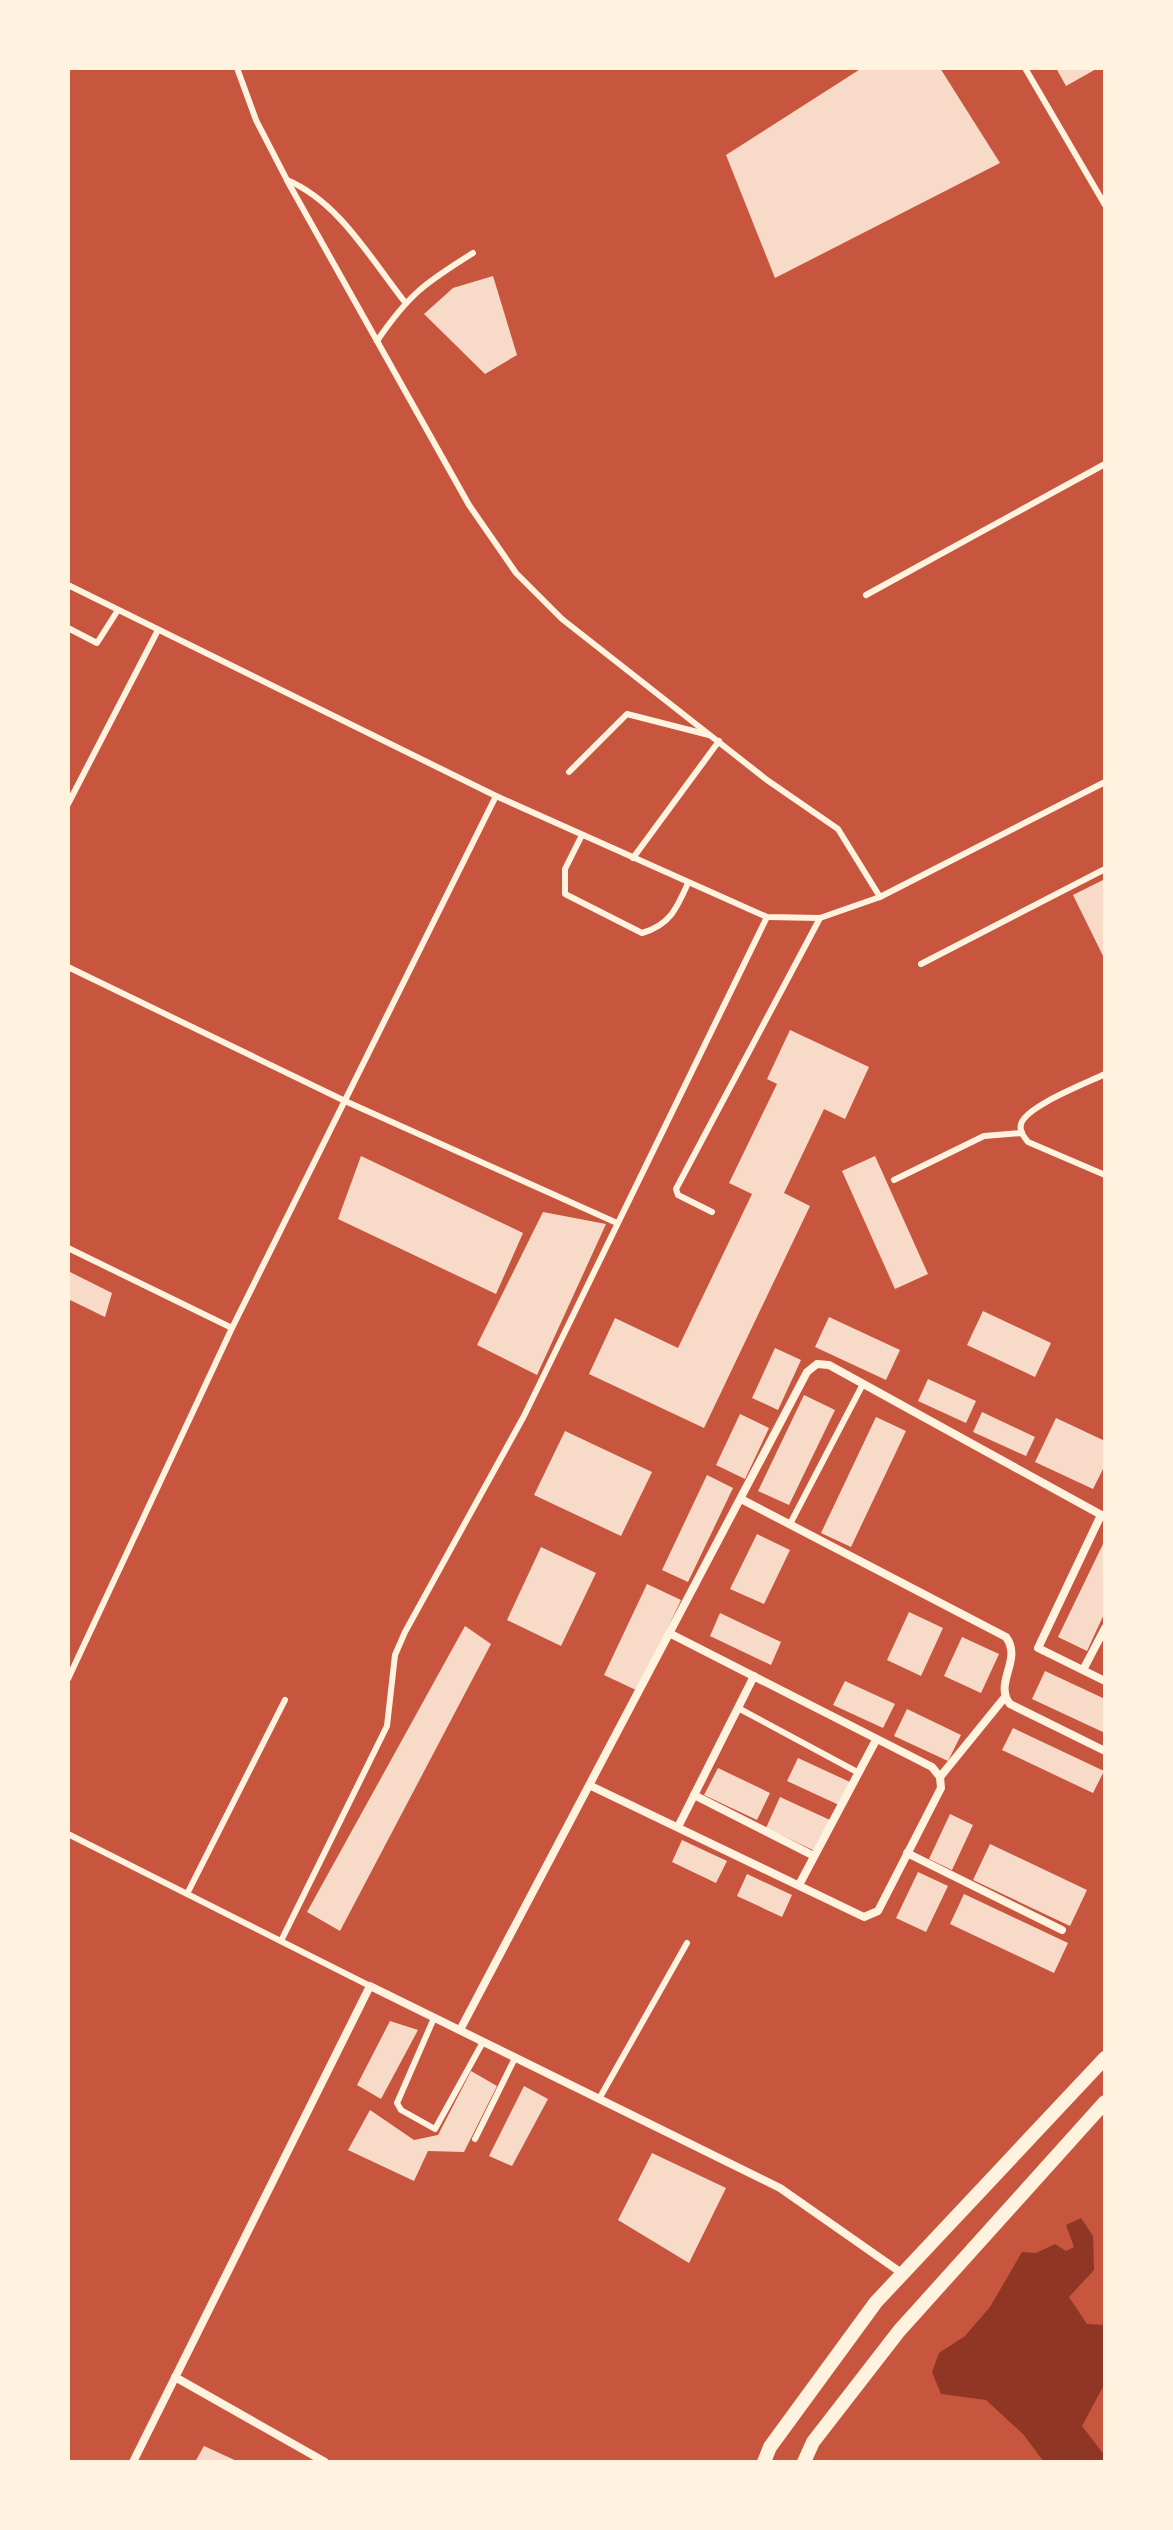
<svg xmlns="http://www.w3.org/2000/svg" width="1173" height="2530" font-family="Signika,sans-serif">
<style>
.water{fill:#8f3625}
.building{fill:#f7dbc8}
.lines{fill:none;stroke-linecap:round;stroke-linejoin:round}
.service{stroke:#fff3e0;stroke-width:6}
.minor{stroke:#fff3e0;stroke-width:8}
.tertiary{stroke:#fff3e0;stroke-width:14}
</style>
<rect width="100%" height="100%" fill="#c8553d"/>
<polygon class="water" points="1081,2218 1093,2236 1094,2270 1069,2297 1087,2324 1105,2325 1105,2383 1082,2426 1105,2456 1105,2462 1044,2462 1023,2434 986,2400 941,2394 932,2372 939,2353 965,2336 990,2307 1022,2252 1036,2253 1055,2244 1066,2251 1074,2247 1066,2225"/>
<g class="building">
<polygon points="862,68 940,68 1000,163 775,278 726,155"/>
<polygon points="1056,68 1098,68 1066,86"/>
<polygon points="493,276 517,355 485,374 424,314 453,288"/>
<polygon points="1105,879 1105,960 1073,895"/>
<polygon points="790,1030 869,1067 845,1119 824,1109 784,1193 810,1206 704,1428 589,1374 615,1318 678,1348 752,1194 729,1183 777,1084 767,1079"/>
<polygon points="361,1156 523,1233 496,1294 338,1219"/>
<polygon points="875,1156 928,1274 895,1289 842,1171"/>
<polygon points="543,1212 606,1224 537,1375 477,1345"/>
<polygon points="68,1271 112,1293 105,1317 68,1299"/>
<polygon points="983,1311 1051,1343 1035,1377 967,1345"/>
<polygon points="829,1317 900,1350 886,1380 815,1347"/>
<polygon points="775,1348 801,1360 778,1410 752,1398"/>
<polygon points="928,1379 976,1401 966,1423 918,1401"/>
<polygon points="804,1395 835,1410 789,1505 758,1491"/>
<polygon points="982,1412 1035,1437 1026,1456 973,1432"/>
<polygon points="740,1414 769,1428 745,1479 716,1465"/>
<polygon points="876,1417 906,1431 851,1547 821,1533"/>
<polygon points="1056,1418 1105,1441 1105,1465 1093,1489 1035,1462"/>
<polygon points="565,1431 652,1472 621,1536 534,1495"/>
<polygon points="707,1475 733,1488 688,1582 662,1570"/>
<polygon points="757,1534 790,1550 764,1604 730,1589"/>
<polygon points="1103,1544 1105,1612 1087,1651 1058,1637"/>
<polygon points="541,1547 596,1573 561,1646 507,1620"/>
<polygon points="647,1584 681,1600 638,1691 604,1675"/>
<polygon points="909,1612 943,1628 921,1676 887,1660"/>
<polygon points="720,1613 781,1642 771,1665 710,1636"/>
<polygon points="465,1626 491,1644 340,1931 307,1912"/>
<polygon points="962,1637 999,1654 981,1693 944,1676"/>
<polygon points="1045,1671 1105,1699 1105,1733 1032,1699"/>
<polygon points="845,1681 895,1704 883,1728 833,1705"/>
<polygon points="907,1709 961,1735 948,1761 894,1736"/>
<polygon points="1013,1728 1104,1771 1093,1793 1002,1750"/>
<polygon points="798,1758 850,1782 839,1805 787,1781"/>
<polygon points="718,1768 770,1793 757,1820 704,1795"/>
<polygon points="780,1797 830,1820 815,1851 766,1828"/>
<polygon points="950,1814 973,1825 952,1870 929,1859"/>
<polygon points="682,1840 727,1861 716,1883 672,1862"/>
<polygon points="990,1844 1087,1890 1070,1926 973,1880"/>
<polygon points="918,1872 948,1886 926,1932 896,1918"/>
<polygon points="747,1874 792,1895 782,1917 737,1896"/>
<polygon points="964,1894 1068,1943 1054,1973 950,1924"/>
<polygon points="390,2021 418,2030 381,2099 357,2085"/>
<polygon points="471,2071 497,2086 464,2152 428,2151 414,2181 348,2150 370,2110 414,2140 438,2135"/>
<polygon points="524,2086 548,2099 512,2166 489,2156"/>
<polygon points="652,2153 726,2188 689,2263 618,2220"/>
<polygon points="204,2446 239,2462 195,2462"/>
</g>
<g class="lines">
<g class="service">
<polyline points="237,68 256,120 289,184 469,505 516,573 562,619 767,780 838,829 880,897"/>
<polyline points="1025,68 1105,205"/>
<path d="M287,180C339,202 370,258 404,301"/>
<path d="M377,341C409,294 425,283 473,253"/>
<polyline points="68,585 496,796 767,917 820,918 880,897 1105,782"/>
<polyline points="866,595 1105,464"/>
<polyline points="68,628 97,643 118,610"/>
<polyline points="569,772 627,714 709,735"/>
<polyline points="68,804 158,630"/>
<path d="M582,835L565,869V894L642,933C670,925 677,908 688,883"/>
<polyline points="633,858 719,741"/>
<polyline points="921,964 1105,869"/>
<polyline points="68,967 345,1101 617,1223"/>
<path d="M1105,1074C1087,1083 1026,1106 1021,1124C1019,1131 1024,1137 1028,1142L1105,1175"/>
<polyline points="894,1180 984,1136 1022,1133"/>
<polyline points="712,1212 678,1195 676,1189 820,918"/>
<polyline points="68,1248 232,1328"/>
<polyline points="790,1524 863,1384"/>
<polyline points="68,1679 232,1328 496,796"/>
<polyline points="738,1708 859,1773"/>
<polyline points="68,1834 370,1986"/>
<polyline points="187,1894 285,1700"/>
<polyline points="281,1941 387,1726 395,1655 405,1632 524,1416 767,917"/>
<polyline points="434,2018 397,2103 401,2110 435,2129 483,2042"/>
<polyline points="599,2099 687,1943"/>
<polyline points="475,2139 515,2058"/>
</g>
<g class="minor">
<path d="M741,1499L1006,1637C1023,1660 993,1683 1010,1704L1105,1751"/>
<polyline points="1101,1515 1038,1648 1105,1681"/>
<polyline points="1083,1670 1105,1628"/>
<polyline points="940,1777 1005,1697"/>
<polyline points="591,1786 864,1917 878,1911 941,1788 940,1777 932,1767 671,1634"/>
<polyline points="694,1795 814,1856"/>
<polyline points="678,1827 754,1676"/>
<polyline points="907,1853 1062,1930"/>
<polyline points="799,1885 876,1740"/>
<polyline points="460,2030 807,1372 817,1364 829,1365 1105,1517"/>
<polyline points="175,2377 325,2462"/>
<polyline points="133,2462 370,1986 780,2188 903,2274"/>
</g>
<g class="tertiary">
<polyline points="764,2462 770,2447 876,2302 1105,2058"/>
<polyline points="804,2462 813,2442 899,2331 1105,2102"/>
</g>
</g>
<rect width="1173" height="2530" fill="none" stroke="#fff3e0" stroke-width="140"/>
</svg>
